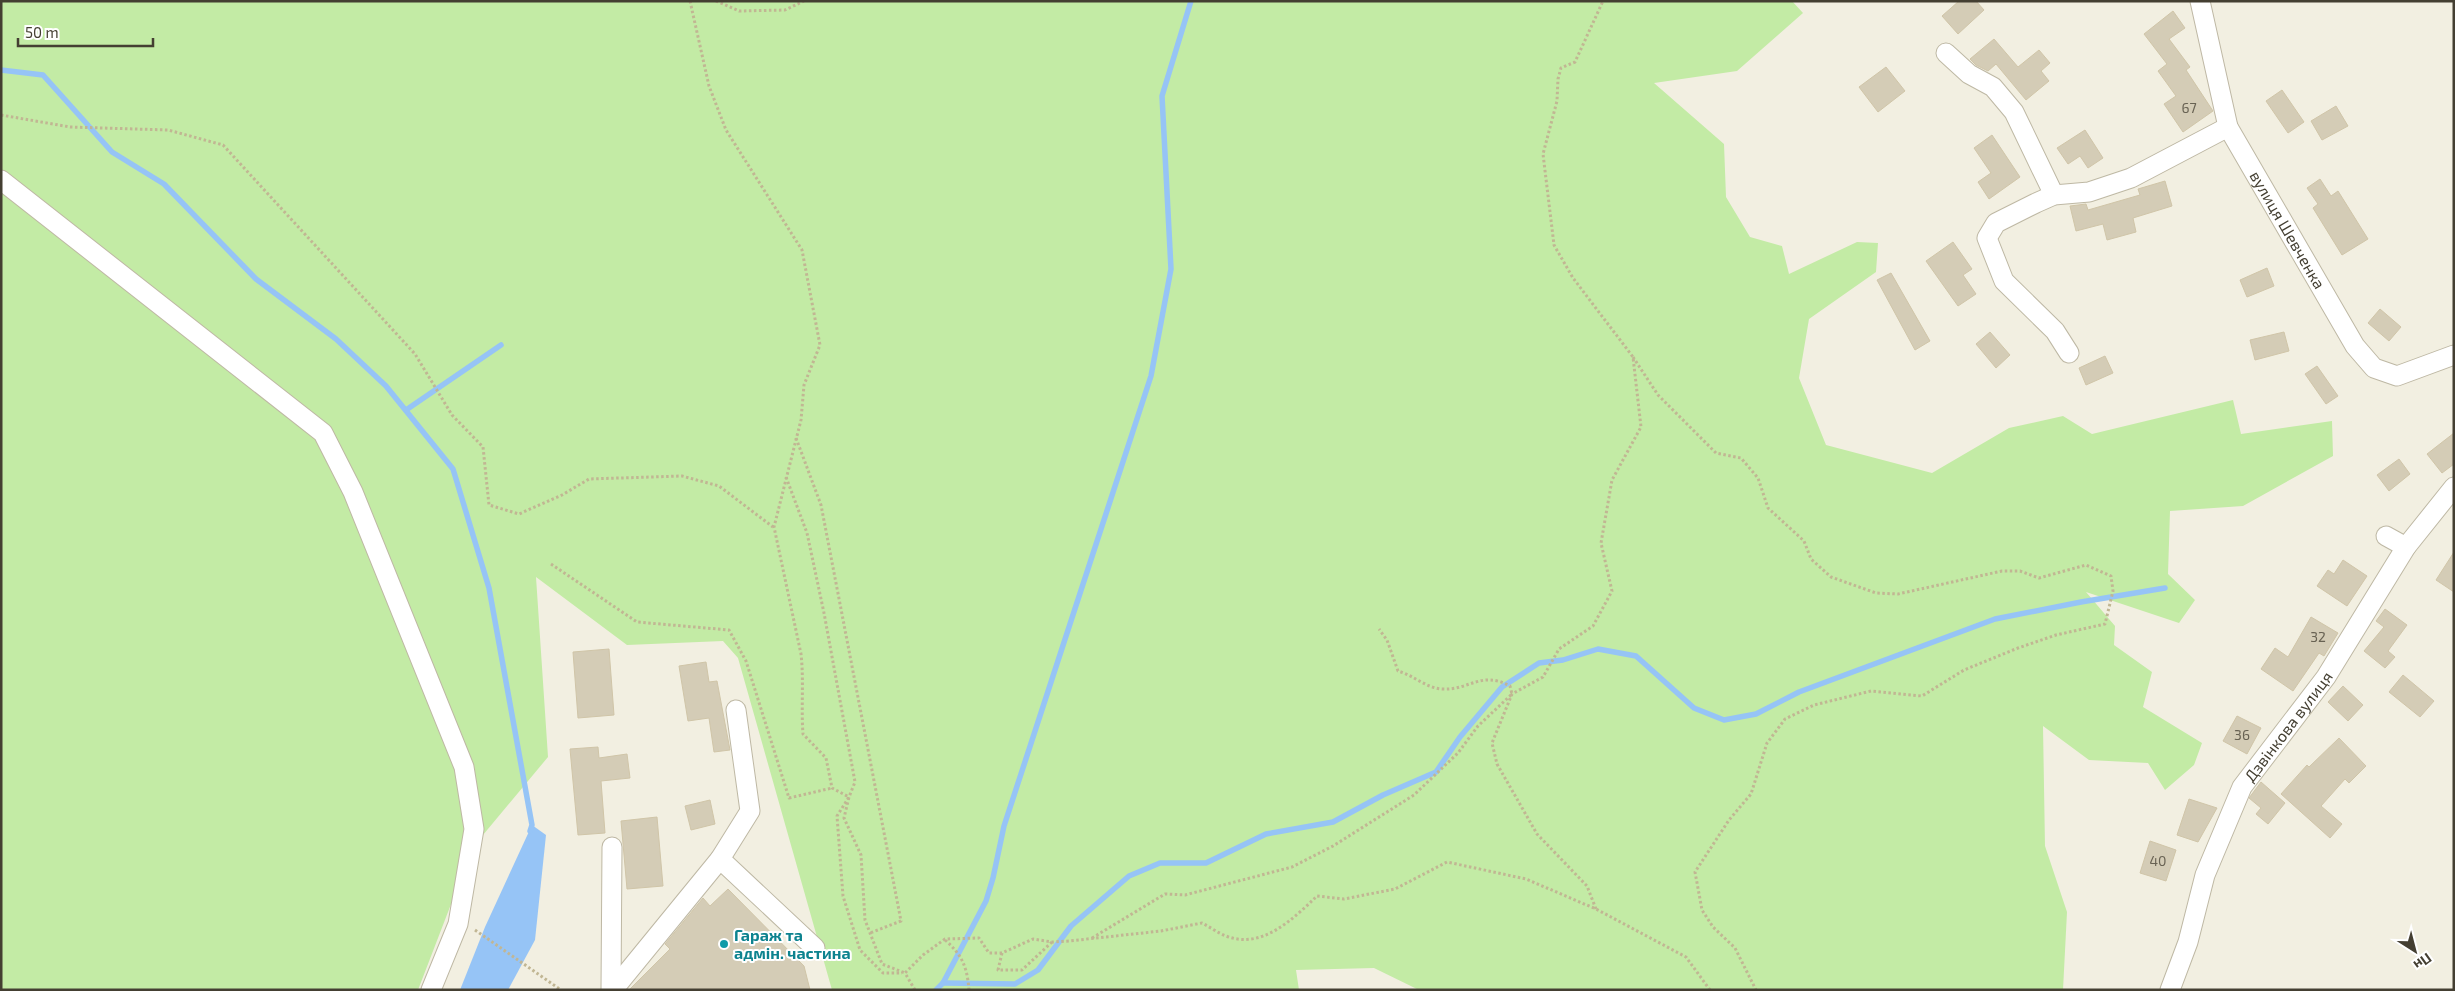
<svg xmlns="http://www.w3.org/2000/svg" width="2455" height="991" font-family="'Exo 2',sans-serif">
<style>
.green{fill:#c3eba5}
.water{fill:#96c4f6}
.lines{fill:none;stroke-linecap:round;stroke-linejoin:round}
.stream{stroke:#96c4f6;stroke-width:5.5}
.building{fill:#d4ccb6;stroke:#d0c5a8}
.minor-casing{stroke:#beb8a4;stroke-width:21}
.path{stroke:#c1b693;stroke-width:3;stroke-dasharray:2.5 2.5;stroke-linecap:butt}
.minor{stroke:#fff;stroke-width:19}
.culture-dot{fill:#0f9aa8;stroke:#fff;stroke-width:2}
.labels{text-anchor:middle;stroke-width:4;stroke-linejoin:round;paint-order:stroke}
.number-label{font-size:14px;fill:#686253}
.street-label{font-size:16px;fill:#443f32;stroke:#fff}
.culture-label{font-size:16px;font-weight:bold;fill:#0d838f;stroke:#fff;text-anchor:start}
</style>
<rect width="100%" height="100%" fill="#f2efe1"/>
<polygon class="green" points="1,1 1792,1 1803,13 1737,71 1654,83 1724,144 1726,197 1750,237 1782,246 1789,274 1857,242 1878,243 1876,272 1809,319 1799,378 1826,445 1932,473 2009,428 2063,416 2092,434 2233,400 2241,434 2332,421 2333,456 2243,506 2170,511 2168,574 2195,600 2179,623 2086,592 2115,626 2114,645 2152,672 2143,707 2202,743 2194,765 2165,790 2148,763 2089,760 2043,726 2045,846 2067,912 2063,990 1419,990 1374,968 1296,970 1299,990 832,990 738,658 723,641 627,645 536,577 548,757 473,847 418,990 1,990"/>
<polygon class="water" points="532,825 546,835 535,940 508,990 460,990 485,927"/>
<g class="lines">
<g class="stream">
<polyline points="1,70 43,75 112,152 164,184 256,279 336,339 386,386 453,469 489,588 532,825 530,831"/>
<polyline points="406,410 501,345"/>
<polyline points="943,983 1015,984 1038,970 1071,926 1129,876 1160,863 1206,863 1266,834 1333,822 1383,795 1436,772 1460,737 1502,687 1539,663 1563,660 1598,649 1636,656 1694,708 1724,720 1756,714 1799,692 1995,619 2081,602 2165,588"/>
<polyline points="936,990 943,983 986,901 993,878 1004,826 1151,376 1171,269 1162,96 1191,1"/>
</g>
</g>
<g class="building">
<polygon points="1959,1 1976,1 1984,10 1958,34 1942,16"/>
<polygon points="2173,11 2185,28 2169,39 2190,67 2186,70 2213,111 2183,132 2164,104 2176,96 2158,71 2167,64 2144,34"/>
<polygon points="1994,39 2018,67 2039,50 2050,63 2041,71 2049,81 2026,100 1996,64 1988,71 1976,65 1970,59"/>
<polygon points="1886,67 1905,91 1878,112 1859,87"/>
<polygon points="2282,90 2304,122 2288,133 2266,101"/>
<polygon points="2336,106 2348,126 2322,140 2311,121"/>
<polygon points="2085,130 2103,158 2088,168 2080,156 2068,164 2057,148"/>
<polygon points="1992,135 2020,177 1989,199 1978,182 1991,173 1974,148"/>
<polygon points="2320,179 2331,196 2338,191 2368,239 2342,255 2313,208 2318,204 2307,188"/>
<polygon points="2165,181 2172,206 2133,218 2136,232 2107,240 2103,224 2076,231 2070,206 2086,204 2088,210 2140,195 2138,189"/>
<polygon points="1953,242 1972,269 1963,275 1976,294 1958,306 1926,261"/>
<polygon points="2267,268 2274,286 2247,297 2240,280"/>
<polygon points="1891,273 1930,341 1915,350 1877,280"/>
<polygon points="2380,309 2401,327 2389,341 2368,323"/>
<polygon points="1990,332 2010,355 1996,368 1976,344"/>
<polygon points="2284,332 2289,351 2255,360 2250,340"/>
<polygon points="2105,356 2113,373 2086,385 2079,368"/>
<polygon points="2317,366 2338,396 2326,404 2305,374"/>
<polygon points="2454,433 2454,464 2442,473 2427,454"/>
<polygon points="2399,459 2410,474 2389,491 2377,475"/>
<polygon points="2454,552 2454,592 2436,580"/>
<polygon points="2343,560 2367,576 2347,606 2317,586 2328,570 2334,574"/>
<polygon points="2385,609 2407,625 2388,651 2395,657 2385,668 2364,651 2384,627 2376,621"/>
<polygon points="2311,617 2338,633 2324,656 2319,653 2293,691 2261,669 2275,648 2288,657"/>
<polygon points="609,649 614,715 578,718 573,652"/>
<polygon points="706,662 709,682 717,681 730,750 714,752 709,718 688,721 679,666"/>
<polygon points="2403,675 2434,701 2420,717 2389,692"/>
<polygon points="2343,686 2363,705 2348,721 2328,702"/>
<polygon points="2237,716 2261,728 2247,754 2223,741"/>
<polygon points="2339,738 2366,766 2349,783 2345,779 2321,806 2342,824 2330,838 2281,794 2307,765 2309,767"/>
<polygon points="598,747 599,758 627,754 630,778 601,781 605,833 578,835 570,749"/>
<polygon points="2261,782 2285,803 2268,824 2256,814 2261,808 2249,798"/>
<polygon points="2189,799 2217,808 2198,842 2177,835"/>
<polygon points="710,800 715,824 691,830 685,806"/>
<polygon points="657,817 663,886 627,889 621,821"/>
<polygon points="2150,841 2176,850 2166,881 2140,873"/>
<polygon points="728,889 804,966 810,990 629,990 670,949 665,944 703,898 710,906"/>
</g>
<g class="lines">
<defs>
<g id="minor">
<path id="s1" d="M2200,1L2228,127L2355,346L2374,368L2397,376L2454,355"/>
<polyline points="1946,53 1969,74 1993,87 2014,112 2054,195"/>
<polyline points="1,180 323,433 353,492 464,767 474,829 458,924 431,990"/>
<polyline points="2069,353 2055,331 2004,281 1987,238 1996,223 2036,203 2054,195 2089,192 2131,178 2228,127"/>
<polyline points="2386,536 2406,547"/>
<polyline points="720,859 815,948"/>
<polyline points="611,990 612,847"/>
<polyline points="613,990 720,859 750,811 736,710"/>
<path id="s2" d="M2170,990L2188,942L2205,875L2242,787L2326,677L2406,547L2454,487"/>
</g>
</defs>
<use href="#minor" class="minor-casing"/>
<g class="path">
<path d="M690,1L709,86L726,130L802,250L820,345L804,385L801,420L774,527L801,654C804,681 801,708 803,734L826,758L832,788L849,797L844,818L861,855L865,920L882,964L905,973"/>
<polyline points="716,1 739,11 785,10 804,1"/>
<polyline points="1,115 70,127 168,130 223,145 415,354 452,415 483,447 489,505 519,514 562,495 589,479 682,476 719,486 773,527"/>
<polyline points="1633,357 1658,395 1716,453 1741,458 1758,478 1768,508 1804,541 1811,559 1831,577 1876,593 1898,594 2002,571 2020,571 2039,578 2086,565 2111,576 2113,591 2105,624 2056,635 2018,648 1964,670 1922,696 1871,691 1814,705 1785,719 1767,743 1751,794 1729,820 1695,872 1702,910 1713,927 1735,948 1756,990"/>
<polyline points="796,438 821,505 901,921 870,933"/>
<polyline points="786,477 807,533 824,613 855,782 849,797 837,816 843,896 860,950 883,973 902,973"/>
<polyline points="551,564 637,622 729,630 746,661 789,798 832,788"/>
<polyline points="1596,909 1587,886 1537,834 1497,764 1492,743 1512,694 1543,677 1559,649 1593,626 1612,591 1601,543 1612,480 1641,427 1633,357 1573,278 1554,245 1543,154 1557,101 1558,79 1561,68 1575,62 1603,1"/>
<polyline points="475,930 561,990"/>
<path d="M1092,938L1165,894L1185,895L1292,867L1333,846L1414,795L1458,753L1478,726L1512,694L1510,686C1481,670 1468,691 1442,689C1426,688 1413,675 1398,671L1387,640L1379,629"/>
<path d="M945,940C962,955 967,966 969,990"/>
<polyline points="1002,953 998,970 1022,970 1052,942"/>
<path d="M915,990L905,973L923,955L945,939L979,938L989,953H1002L1033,939L1052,942L1069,941L1161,931L1202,923C1210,927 1218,933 1226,936C1262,950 1293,919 1317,896L1344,899L1395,889L1447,862L1526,879L1596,909L1686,957L1710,990"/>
</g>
<use href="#minor" class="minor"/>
</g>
<circle class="culture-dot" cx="724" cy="944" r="5"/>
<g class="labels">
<g class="number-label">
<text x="2189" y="113">67</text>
<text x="2318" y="642">32</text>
<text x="2242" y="740">36</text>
<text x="2158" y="866">40</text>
</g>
<g class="street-label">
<text dy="6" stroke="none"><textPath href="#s1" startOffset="248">вулиця Шевченка</textPath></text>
<text dy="6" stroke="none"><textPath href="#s2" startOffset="292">Дзвінкова вулиця</textPath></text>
</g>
<g class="culture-label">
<text x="734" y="941">Гараж та<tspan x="734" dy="18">адмін. частина</tspan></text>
</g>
</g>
<rect width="2455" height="991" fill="none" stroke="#443f32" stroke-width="5"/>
<g transform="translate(2415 951) rotate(144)" stroke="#ffffff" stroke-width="4" paint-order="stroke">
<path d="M0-4L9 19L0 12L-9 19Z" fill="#443f32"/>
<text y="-8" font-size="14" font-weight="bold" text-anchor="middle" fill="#443f32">Пн</text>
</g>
<path d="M18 38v8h135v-8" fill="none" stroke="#443f32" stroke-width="2.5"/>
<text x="25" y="38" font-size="15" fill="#443f32" stroke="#ffffff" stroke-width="4" paint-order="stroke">50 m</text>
</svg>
